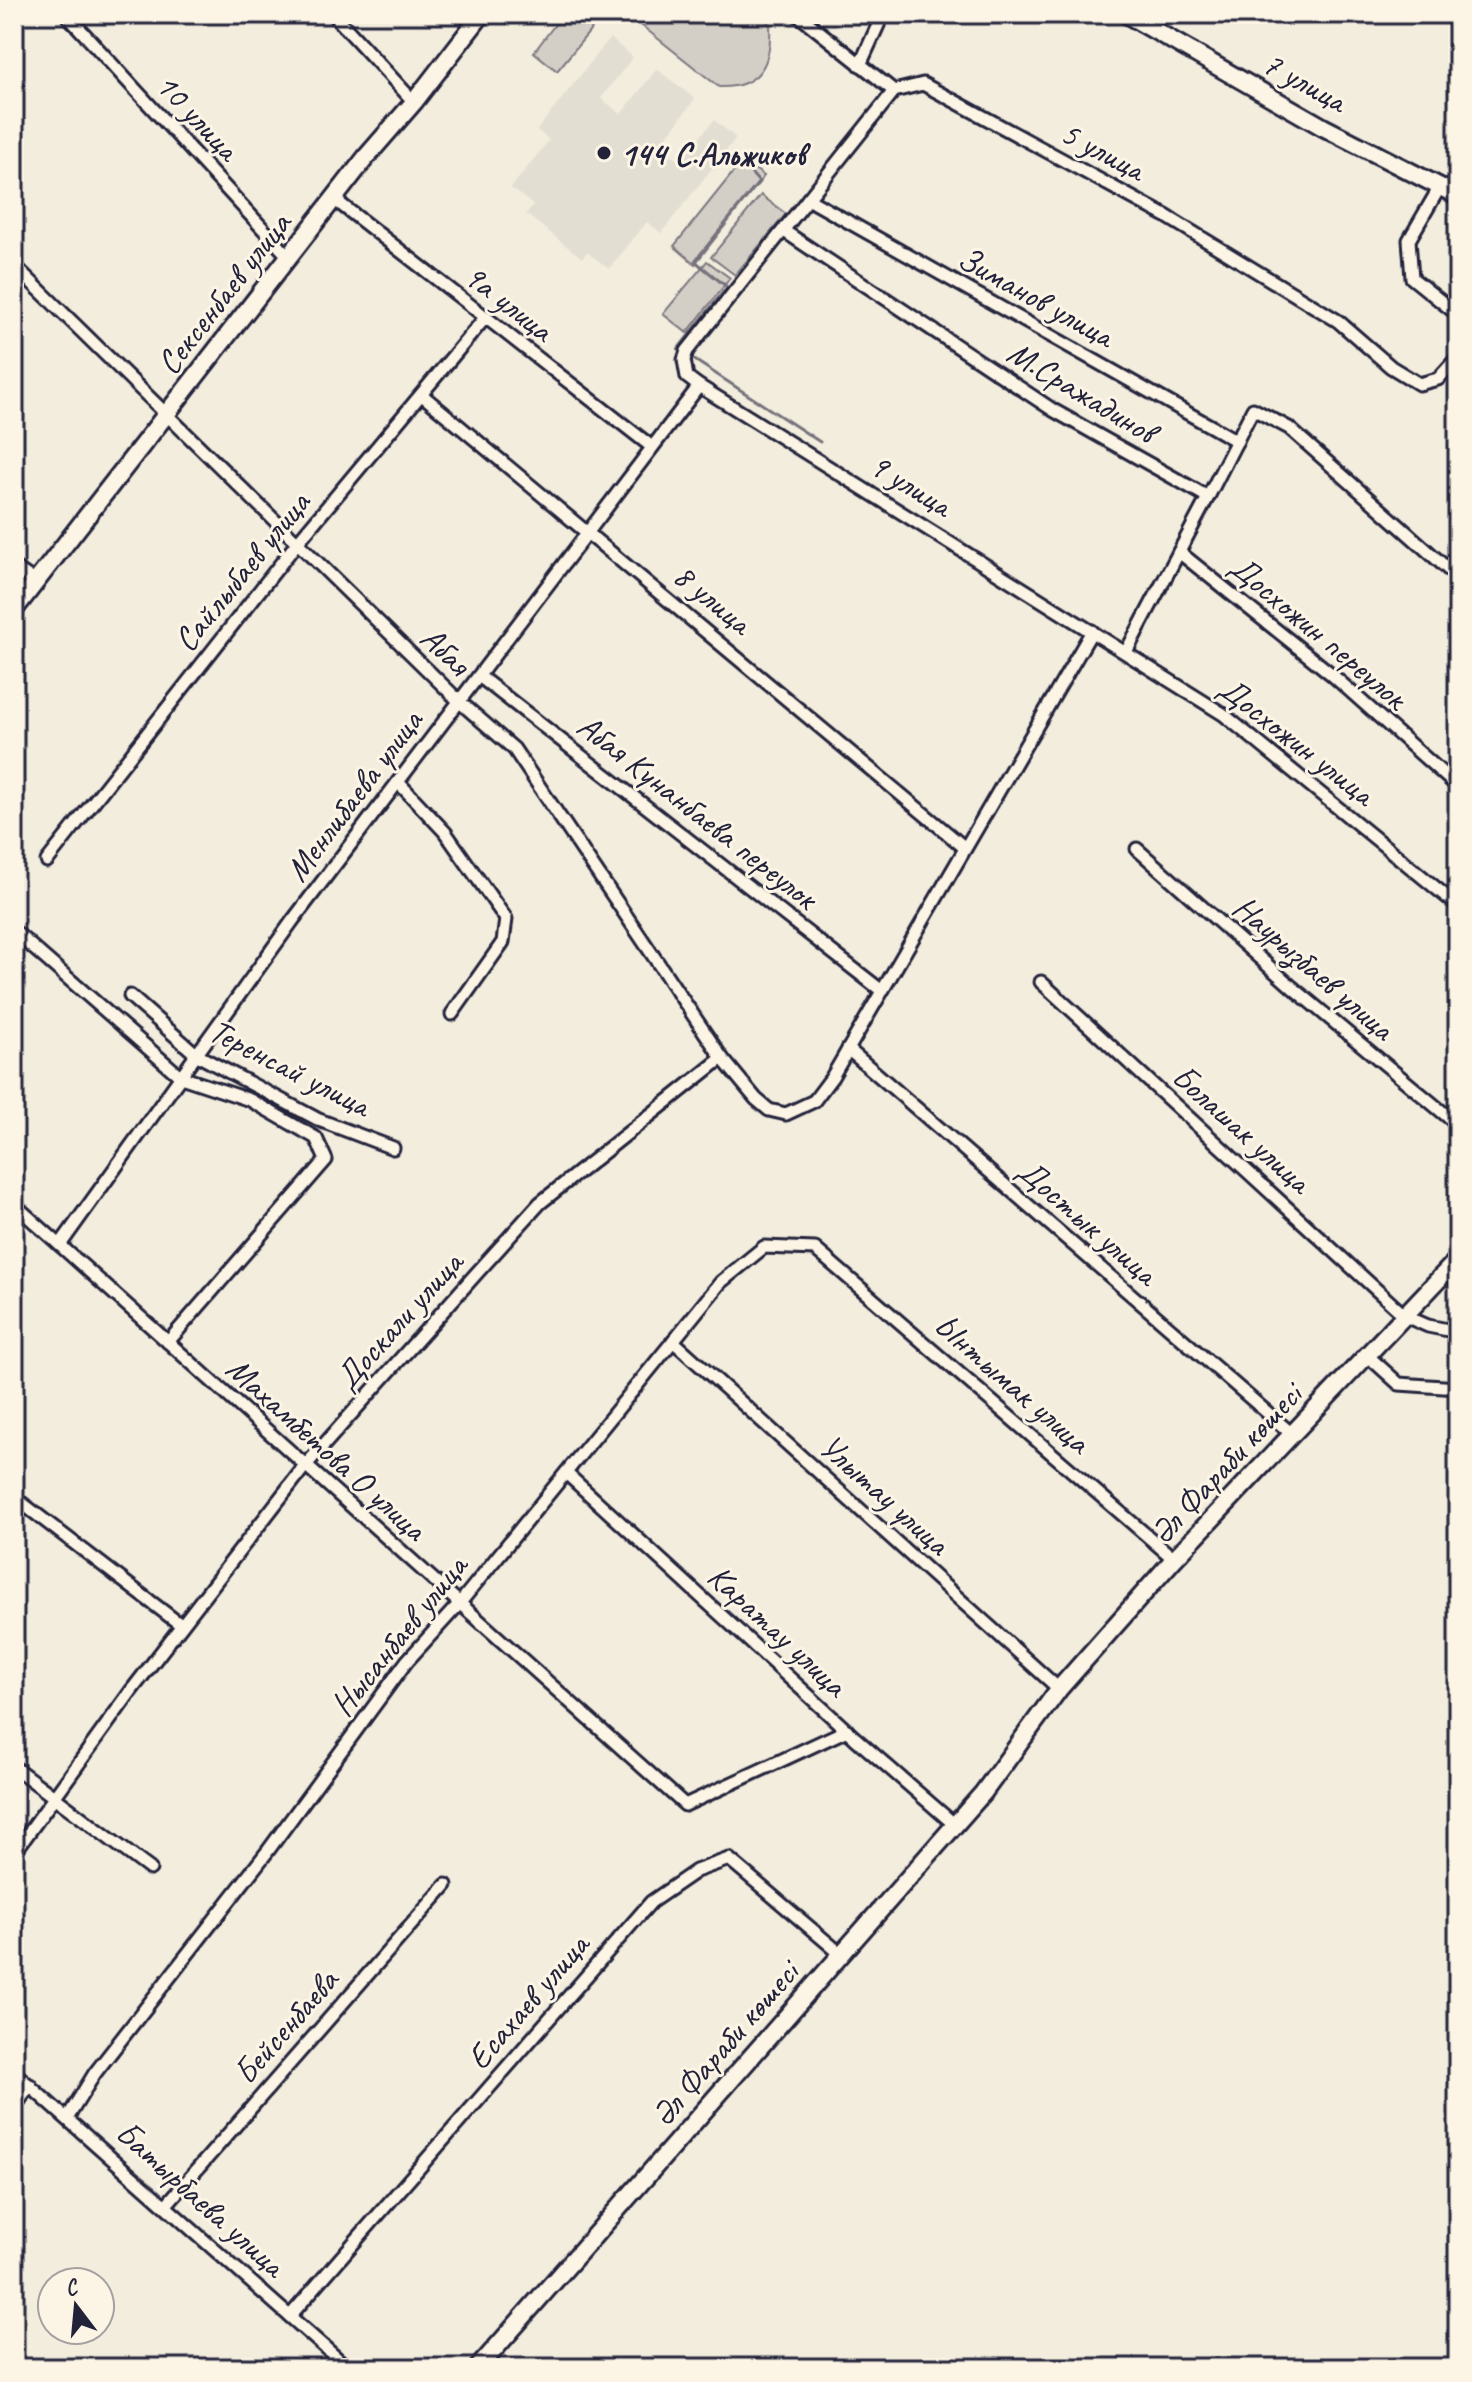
<svg xmlns="http://www.w3.org/2000/svg" width="1472" height="2382" font-family="Caveat,sans-serif">
<style>
.built{fill:#e3ded2}
.green{fill:#d4cfc6;stroke:#7b7880;stroke-width:2}
.lines{fill:none;stroke-linecap:round;stroke-linejoin:round}
.stream{stroke:#75727b;stroke-width:3}
.street-casing{stroke:#22223b;stroke-width:17}
.secondary-casing{stroke:#22223b;stroke-width:22}
.street{stroke:#fcf5e5;stroke-width:11}
.secondary{stroke:#fcf5e5;stroke-width:16}
.poi-dot{fill:#22223b;stroke:#fcf5e5;stroke-width:3}
.labels{text-anchor:middle;stroke-width:6;stroke-linejoin:round;paint-order:stroke}
.street-label{font-size:34px;fill:#22223b;stroke:#fcf5e5}
.poi-label{font-size:34px;font-weight:bold;fill:#22223b;stroke:#fcf5e5;text-anchor:start}
</style>
<rect width="100%" height="100%" fill="#f3edde"/>
<filter id="ink" filterUnits="userSpaceOnUse"><feTurbulence type="fractalNoise" baseFrequency=".0125" numOctaves="2"/><feDisplacementMap in="SourceGraphic" scale="16" xChannelSelector="R" yChannelSelector="G"/><feConvolveMatrix kernelMatrix="1 2 1 2 8 2 1 2 1" color-interpolation-filters="sRGB"/></filter>
<g filter="url(#ink)">
<polygon class="built" points="610,38 633,57 601,98 621,114 657,69 695,99 660,145 680,162 714,120 736,138 661,233 647,222 609,269 587,252 582,258 526,214 533,205 511,188 549,140 537,130"/>
<g class="green">
<polygon points="563,14 580,14 594,26 557,71 534,52"/>
<path d="M627,14H758L770,24C772,62 761,88 719,87Z"/>
<polygon points="743,160 764,176 695,264 674,246"/>
<polygon points="761,195 786,214 735,275 711,257"/>
<polygon points="707,261 730,278 687,333 663,314"/>
</g>
<g class="lines">
<g class="stream">
<polyline points="683,353 678,349 727,287 695,261 759,182 743,164"/>
<polyline points="690,357 820,442"/>
</g>
<defs>
<g id="street">
<polyline points="66,14 289,257"/>
<polyline points="333,14 414,102"/>
<polyline points="797,14 894,91"/>
<polyline points="860,65 883,14"/>
<polyline points="1441,185 1409,240 1412,278 1458,315"/>
<polyline points="334,199 652,447"/>
<polyline points="808,199 1237,441"/>
<polyline points="784,231 1053,410 1208,497 1126,652"/>
<polyline points="14,265 460,702 514,749 722,1058 756,1099 769,1110 786,1114 814,1101 832,1077 1092,631"/>
<polyline points="1458,357 1438,379 1419,384 1391,367 1338,321 1166,216 923,84 894,91 687,351 684,360 687,377 699,386 1223,714 1458,906"/>
<polyline points="422,395 965,848"/>
<polyline points="1208,497 1253,409 1289,428 1458,578"/>
<polyline points="1179,552 1330,673 1458,787"/>
<polyline points="14,567 36,582"/>
<polyline points="479,676 882,991"/>
<polyline points="398,782 445,832 506,919 503,942 452,1014"/>
<polyline points="1137,849 1292,987 1458,1125"/>
<polyline points="47,861 297,543 484,319"/>
<polyline points="14,931 181,1077 250,1100 316,1138 326,1160 168,1342"/>
<polyline points="1041,982 1405,1316 1428,1326 1458,1332"/>
<polyline points="130,996 197,1055 319,1120 393,1148"/>
<polyline points="848,1049 1293,1435"/>
<polyline points="14,1204 685,1805 847,1730"/>
<polyline points="60,1245 293,920 699,386"/>
<polyline points="673,1341 1059,1689"/>
<polyline points="1368,1356 1399,1384 1458,1388"/>
<polyline points="566,1473 855,1738 955,1825"/>
<polyline points="14,1497 181,1625"/>
<polyline points="14,1767 150,1869"/>
<polyline points="14,1853 131,1691 305,1466 475,1275 540,1203 722,1058"/>
<polyline points="14,2072 348,2368"/>
<polyline points="14,2108 30,2085"/>
<polyline points="68,2117 95,2073 267,1852 407,1661 459,1604 721,1282 764,1247 815,1249 1174,1559"/>
<polyline points="166,2205 446,1885"/>
<polyline points="290,2316 651,1902 696,1871 729,1859 842,1955"/>
</g>
<g id="secondary">
<polyline points="1126,14 1323,127 1458,196"/>
<polyline points="14,610 367,156 414,102 482,14"/>
<polyline points="478,2368 983,1793 1059,1689 1174,1559 1458,1259"/>
</g>
</defs>
<use href="#street" class="street-casing"/>
<use href="#secondary" class="secondary-casing"/>
<use href="#street" class="street"/>
<use href="#secondary" class="secondary"/>
</g>
</g>
<circle class="poi-dot" cx="604" cy="153" r="8"/>
<g class="labels">
<g class="street-label">
<text transform="translate(1305 81) rotate(29)" y="12">7 улица</text>
<text transform="translate(198 116) rotate(47)" y="12">10 улица</text>
<text transform="translate(1103 150) rotate(28)" y="12">5 улица</text>
<text transform="translate(223 293) rotate(-52)" y="12">Сексенбаев улица</text>
<text transform="translate(1036 296) rotate(29)" y="12">Зиманов улица</text>
<text transform="translate(509 302) rotate(38)" y="12">9а улица</text>
<text transform="translate(1082 391) rotate(31)" y="12">М.Сражадинов</text>
<text transform="translate(911 484) rotate(32)" y="12">9 улица</text>
<text transform="translate(241 571) rotate(-51)" y="12">Сайлыбаев улица</text>
<text transform="translate(713 598) rotate(40)" y="12">8 улица</text>
<text transform="translate(1319 631) rotate(40)" y="12">Досхожин переулок</text>
<text transform="translate(446 650) rotate(44)" y="12">Абая</text>
<text transform="translate(1297 740) rotate(38)" y="12">Досхожин улица</text>
<text transform="translate(353 795) rotate(-53)" y="12">Менлибаева улица</text>
<text transform="translate(698 811) rotate(38)" y="12">Абая Кунанбаева переулок</text>
<text transform="translate(1314 967) rotate(41)" y="12">Наурызбаев улица</text>
<text transform="translate(290 1067) rotate(27)" y="12">Теренсай улица</text>
<text transform="translate(1242 1128) rotate(42)" y="12">Болашак улица</text>
<text transform="translate(1088 1221) rotate(41)" y="12">Достык улица</text>
<text transform="translate(398 1320) rotate(-48)" y="12">Доскали улица</text>
<text transform="translate(1013 1383) rotate(41)" y="12">Ынтымак улица</text>
<text transform="translate(327 1448) rotate(42)" y="12">Махамбетова О улица</text>
<text transform="translate(1225 1463) rotate(-47)" y="12">Әл Фараби көшесі</text>
<text transform="translate(885 1494) rotate(42)" y="12">Улытау улица</text>
<text transform="translate(778 1630) rotate(43)" y="12">Каратау улица</text>
<text transform="translate(398 1635) rotate(-51)" y="12">Нысанбаев улица</text>
<text transform="translate(527 2001) rotate(-49)" y="12">Есахаев улица</text>
<text transform="translate(285 2026) rotate(-49)" y="12">Бейсенбаева</text>
<text transform="translate(724 2043) rotate(-49)" y="12">Әл Фараби көшесі</text>
<text transform="translate(201 2198) rotate(42)" y="12">Батырбаева улица</text>
</g>
<g class="poi-label">
<text x="620" y="165">144 С.Альжиков</text>
</g>
</g>
<rect width="1472" height="2382" fill="none" stroke="#fcf5e5" stroke-width="48"/>
<rect x="24" y="24" width="1424" height="2334" fill="none" stroke="#22223b" stroke-width="3" filter="url(#ink)"/>
<g transform="translate(76 2306) rotate(344)"><circle r="38" fill="#fcf5e5" stroke="#a5a1a1" stroke-width="2"/>
<path d="M0-6L14 30L0 20L-14 30Z" fill="#22223b"/>
<text y="-12" font-size="22" font-weight="bold" text-anchor="middle" fill="#22223b">С</text>
</g>
</svg>
